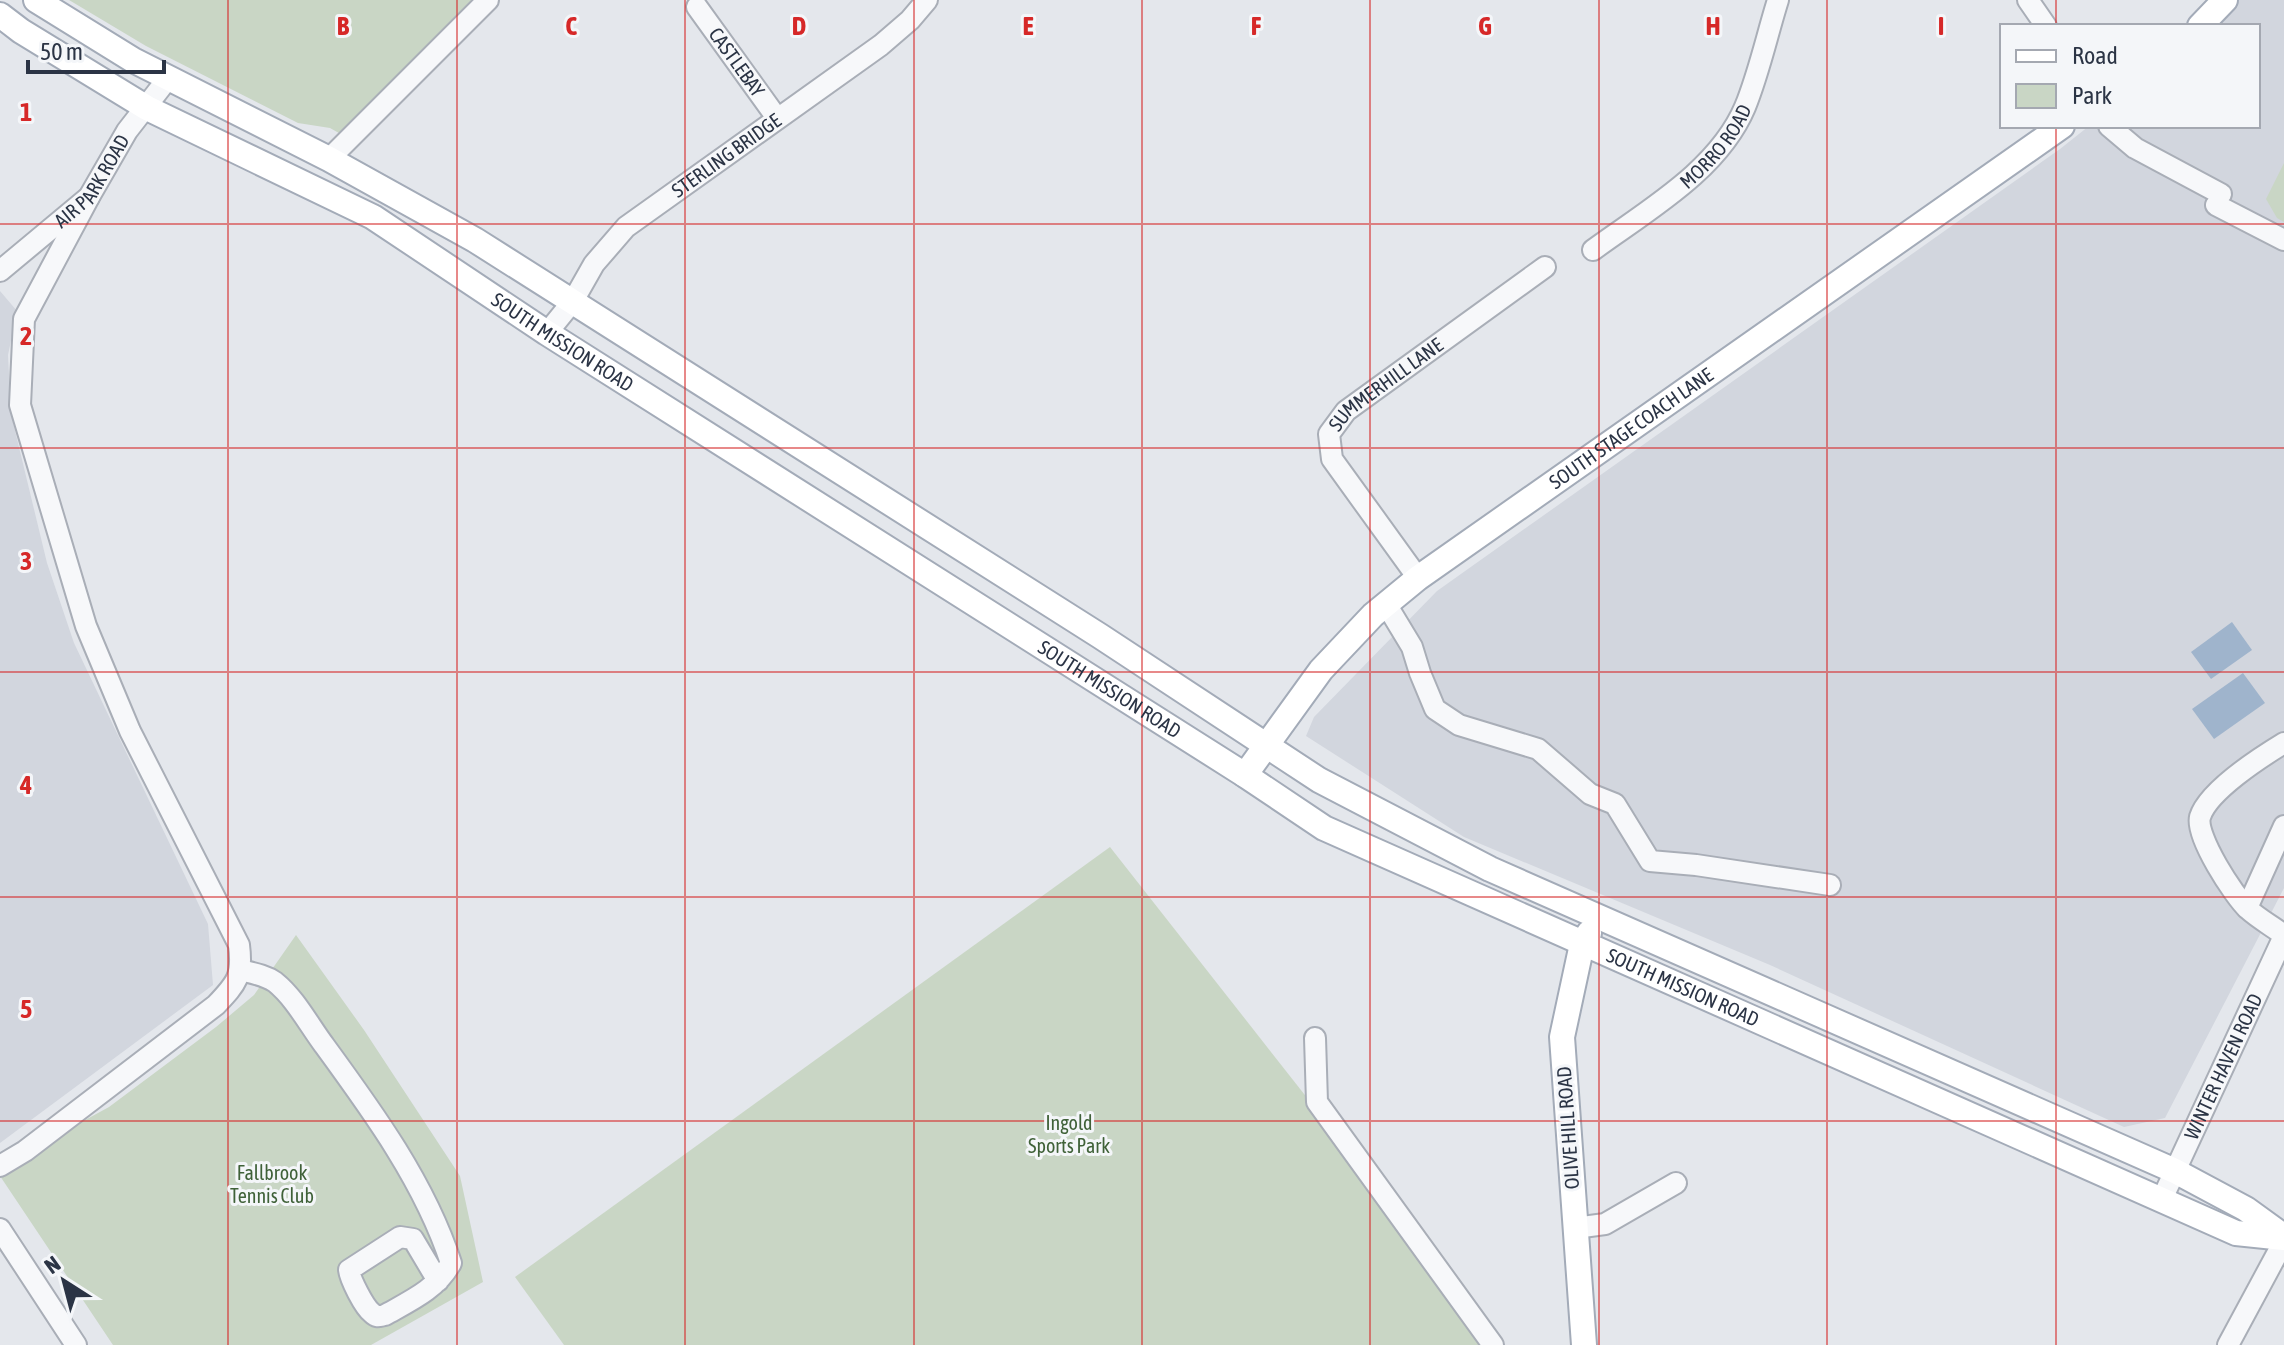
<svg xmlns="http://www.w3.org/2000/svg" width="2284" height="1345" font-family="'Asap Condensed',sans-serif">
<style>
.built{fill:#d2d6de}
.green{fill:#c9d6c5}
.water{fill:#9fb4cc}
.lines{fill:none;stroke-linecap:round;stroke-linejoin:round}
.minor-casing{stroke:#a9aeb7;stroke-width:24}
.major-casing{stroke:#a3abb8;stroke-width:28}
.minor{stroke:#f7f8fa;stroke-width:20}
.major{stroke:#fff;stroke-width:24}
.grid{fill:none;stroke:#d62828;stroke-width:2;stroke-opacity:0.55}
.labels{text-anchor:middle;stroke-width:6;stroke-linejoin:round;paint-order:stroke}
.street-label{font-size:20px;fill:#2b3445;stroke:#f4f6f9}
.park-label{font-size:20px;fill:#3f6138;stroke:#f4f6f9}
.grid-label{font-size:26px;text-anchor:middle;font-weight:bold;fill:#d62828;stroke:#f4f6f9;stroke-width:6;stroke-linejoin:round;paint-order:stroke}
</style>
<rect width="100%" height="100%" fill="#e4e7ec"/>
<g class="built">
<polygon points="2237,0 2284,0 2284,888 2165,1118 2124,1127 1770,965 1464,837 1306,736 1314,717 1437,591 2060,149 2089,126 2258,126 2258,26 2211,26"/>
<polygon points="0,291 17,311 8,355 11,414 47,563 74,643 208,924 213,985 0,1143"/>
</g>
<g class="green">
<polygon points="69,0 493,0 497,6 451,41 355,142 330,128 298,123 146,46"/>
<polygon points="2284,163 2284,222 2277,218 2266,199"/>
<polygon points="1110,847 1308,1099 1488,1345 564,1345 515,1277"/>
<polygon points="296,935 364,1030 460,1176 483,1282 371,1345 113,1345 0,1176 65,1131 109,1107 216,1027 254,995"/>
</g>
<g class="water">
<polygon points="2232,622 2252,650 2211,679 2191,652"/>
<polygon points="2243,673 2265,703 2214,739 2192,709"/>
</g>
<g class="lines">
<defs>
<g id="minor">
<polyline points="2028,0 2046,26"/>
<path id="s1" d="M697,7L777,118"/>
<polyline points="2109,126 2135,148 2221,194"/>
<polyline points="329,159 488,0"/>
<polyline points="2216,205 2284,240"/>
<path id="s2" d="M1593,250C1646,211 1718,171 1745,107C1759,73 1767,35 1778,0"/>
<path id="s3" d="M0,271L89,197L127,131L169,77"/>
<path id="s4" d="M547,333L573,301L594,264L626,227L881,45L910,20L927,0"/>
<path id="s5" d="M1418,578L1332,459L1329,434L1346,411L1545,267"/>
<polyline points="1386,604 1412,647 1420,673 1435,709 1459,725 1538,749 1590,794 1615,804 1650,861 1696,865 1830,885"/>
<path d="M2284,743C2261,757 2208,791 2200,817C2195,836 2234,896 2248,909C2259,919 2272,926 2284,935"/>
<polyline points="2247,908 2284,826"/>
<path d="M240,970C252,973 265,975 275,982C295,998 309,1025 324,1045C373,1112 425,1183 451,1263C437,1289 410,1301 385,1315C379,1316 377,1318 372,1313C364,1307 350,1279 349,1270L400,1237L413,1239L438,1281"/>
<polyline points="1315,1038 1317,1102 1493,1345"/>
<path d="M0,1166L25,1151L216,1005C237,983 243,976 239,945L130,731L86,626L20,405L24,319L89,197"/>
<path id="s6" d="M2162,1199L2284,936"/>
<polyline points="1575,1228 1605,1224 1676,1183"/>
<polyline points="0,1229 76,1345"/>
<polyline points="2228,1345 2284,1241"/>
</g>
<g id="major">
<polyline points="36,0 133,60 329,159 475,240 1100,636 1319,780 1490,869 2175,1171 2246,1209 2282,1235"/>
<path id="s7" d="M0,15L21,31L147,108L373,217L547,333L1245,775L1324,828L2236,1233L2284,1238"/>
<polyline points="2200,26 2225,0"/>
<path id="s8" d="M1245,775L1321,670L1373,615L1418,578L2062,126"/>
<polyline points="1584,1345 1562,1037 1582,944 1589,933"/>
</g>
</defs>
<use href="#minor" class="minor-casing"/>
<use href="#major" class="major-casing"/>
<use href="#minor" class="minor"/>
<use href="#major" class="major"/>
</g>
<path class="grid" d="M228,0V1345M457,0V1345M685,0V1345M914,0V1345M1142,0V1345M1370,0V1345M1599,0V1345M1827,0V1345M2056,0V26M2056,126V1345M0,224H2284M0,448H2284M0,672H2284M0,897H2284M0,1121H2284"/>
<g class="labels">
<g class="street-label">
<text dy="7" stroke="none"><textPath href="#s1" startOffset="68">CASTLEBAY</textPath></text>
<text dy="7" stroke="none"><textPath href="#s2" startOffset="162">MORRO ROAD</textPath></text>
<text dy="7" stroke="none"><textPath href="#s4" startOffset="256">STERLING BRIDGE</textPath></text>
<text dy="7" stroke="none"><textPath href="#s3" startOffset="130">AIR PARK ROAD</textPath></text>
<text dy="7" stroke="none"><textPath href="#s7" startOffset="652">SOUTH MISSION ROAD</textPath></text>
<text dy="7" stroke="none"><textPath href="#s5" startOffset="248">SUMMERHILL LANE</textPath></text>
<text dy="7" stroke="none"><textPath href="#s8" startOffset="524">SOUTH STAGE COACH LANE</textPath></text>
<text dy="7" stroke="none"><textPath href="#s7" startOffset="1300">SOUTH MISSION ROAD</textPath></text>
<text dy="7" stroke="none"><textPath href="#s7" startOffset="1948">SOUTH MISSION ROAD</textPath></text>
<text dy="7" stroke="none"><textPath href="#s6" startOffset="146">WINTER HAVEN ROAD</textPath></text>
<text transform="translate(1568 1128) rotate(-94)" y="7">OLIVE HILL ROAD</text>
</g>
<g class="park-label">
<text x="1069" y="1130">Ingold<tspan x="1069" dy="23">Sports Park</tspan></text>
<text x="272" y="1180">Fallbrook<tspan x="272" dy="23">Tennis Club</tspan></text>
</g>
</g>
<g class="grid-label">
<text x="343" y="35">B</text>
<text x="571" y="35">C</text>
<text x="799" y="35">D</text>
<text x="1028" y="35">E</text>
<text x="1256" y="35">F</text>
<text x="1485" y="35">G</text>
<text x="1713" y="35">H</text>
<text x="1941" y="35">I</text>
<text x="26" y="121">1</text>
<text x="26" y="345">2</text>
<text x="26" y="570">3</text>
<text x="26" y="794">4</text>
<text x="26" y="1018">5</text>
</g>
<rect x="2000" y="24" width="260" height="104" fill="#f4f6f9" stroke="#a4a8b1" stroke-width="2"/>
<rect x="2016" y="50" width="40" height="12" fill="#ffffff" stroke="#a4a8b1" stroke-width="2"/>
<text x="2072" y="64" font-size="24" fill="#2b3445">Road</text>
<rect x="2016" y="84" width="40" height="24" fill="#c9d6c5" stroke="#a4a8b1" stroke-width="2"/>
<text x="2072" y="104" font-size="24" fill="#2b3445">Park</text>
<g transform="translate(64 1281) rotate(324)" stroke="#f4f6f9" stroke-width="6" paint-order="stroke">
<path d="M0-6L14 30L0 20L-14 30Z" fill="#2b3445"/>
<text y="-12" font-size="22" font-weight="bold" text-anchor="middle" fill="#2b3445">N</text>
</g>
<path d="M28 60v12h136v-12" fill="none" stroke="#2b3445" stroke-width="4"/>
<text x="40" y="60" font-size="24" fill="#2b3445" stroke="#f4f6f9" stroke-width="6" paint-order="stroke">50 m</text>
</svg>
